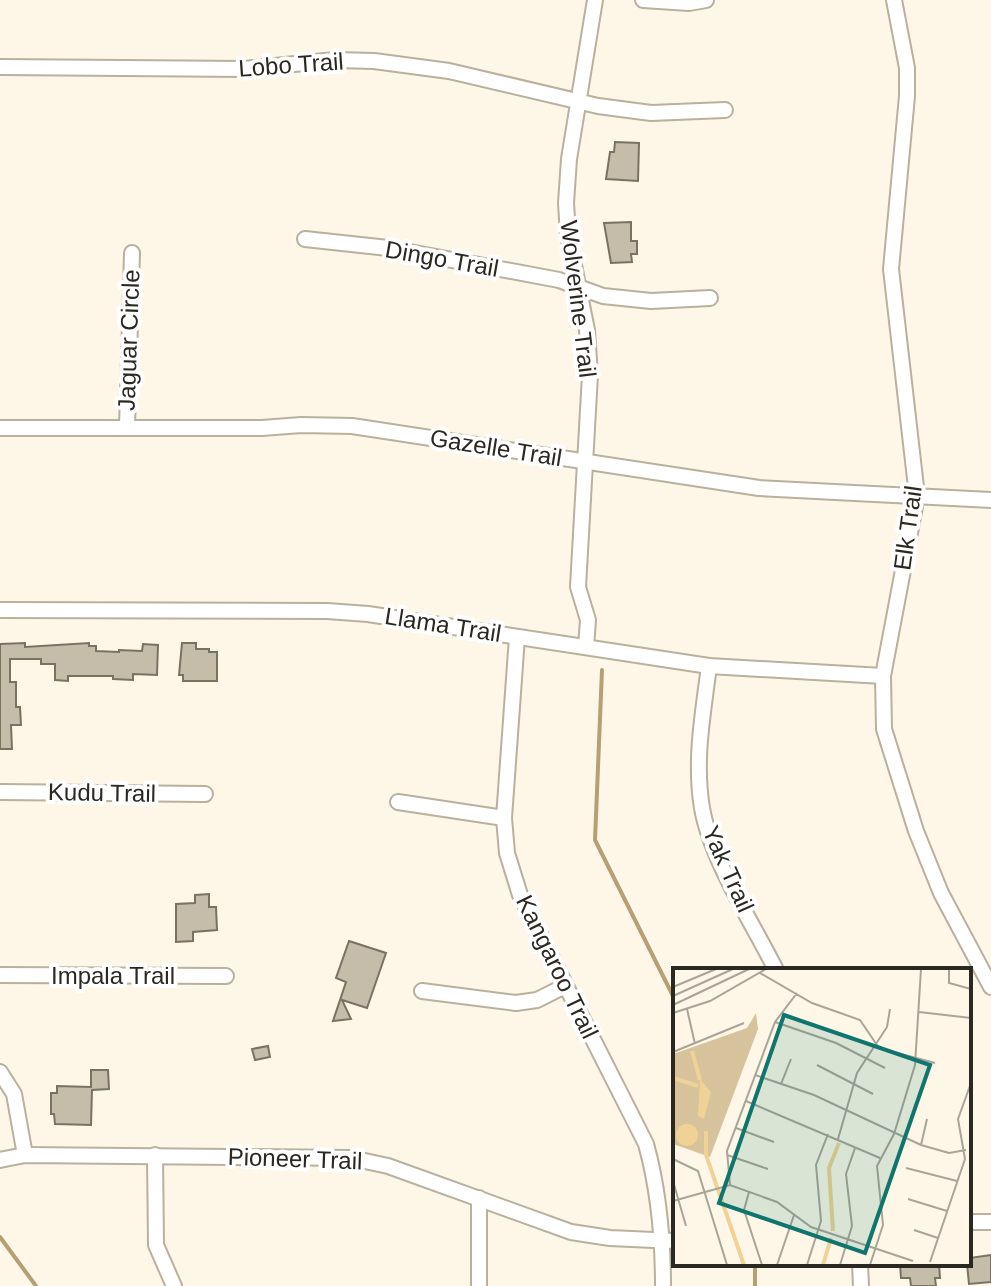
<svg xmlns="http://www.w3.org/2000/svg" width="991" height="1286" font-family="Helvetica,sans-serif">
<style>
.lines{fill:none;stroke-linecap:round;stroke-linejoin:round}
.stream{stroke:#b59f73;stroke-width:4}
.building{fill:#c5bcaa;stroke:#7a7261;stroke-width:2}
.minor-casing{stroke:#b9b09e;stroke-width:18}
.minor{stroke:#fff;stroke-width:14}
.labels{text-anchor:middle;stroke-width:8;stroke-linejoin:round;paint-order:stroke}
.street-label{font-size:24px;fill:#2b2821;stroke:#fff}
.inset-river{fill:none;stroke:#f0d296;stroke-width:4}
.inset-road{fill:none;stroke:#aaa498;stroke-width:2}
.view{fill:#0f766e;fill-opacity:0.15;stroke:#0f766e;stroke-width:4}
.inset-edge{fill:none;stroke:#2b2821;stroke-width:4}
</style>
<rect width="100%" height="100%" fill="#fef7e8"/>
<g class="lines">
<g class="stream">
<polyline points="602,670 595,840 675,1000"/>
<polyline points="0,1237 36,1286"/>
<polyline points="755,1264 755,1286"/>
</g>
</g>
<g class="building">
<polygon points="615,142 639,143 638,181 606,179 610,152 614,152"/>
<polygon points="631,222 631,241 637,241 637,254 631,254 632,262 611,263 604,223"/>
<polygon points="25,643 25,647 89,643 89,646 96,646 96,651 119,652 119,650 142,651 143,644 158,645 157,675 133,674 133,680 113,679 113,676 68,676 68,681 55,680 55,664 41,664 41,659 10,659 10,682 16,682 16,707 20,707 21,725 11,725 12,749 0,749 0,644"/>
<polygon points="182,643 196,643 196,649 209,649 209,652 217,652 217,681 183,681 183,675 179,675"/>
<polygon points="209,894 209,907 216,907 217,930 193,932 193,941 176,942 176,904 195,903 195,895"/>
<polygon points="349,941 386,953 367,1008 342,1000 351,1019 333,1021 346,982 336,978"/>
<polygon points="268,1046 270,1057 255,1060 252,1049"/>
<polygon points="91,1070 108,1070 109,1089 92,1090 91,1125 55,1124 54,1114 51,1114 51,1093 57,1093 57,1086 91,1087"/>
<polygon points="991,1255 991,1282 969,1284 967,1264 969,1264 969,1258"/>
<polygon points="900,1264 939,1264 940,1278 935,1278 936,1286 911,1286 910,1278 901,1278"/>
</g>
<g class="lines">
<defs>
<g id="minor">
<polyline points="643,0 689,3 706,0"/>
<polyline points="894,0 907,68 907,96 891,269 917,496 883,676 884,729 916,831 941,893 991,987"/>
<polyline points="0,67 244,69 335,60 374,61 449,71 598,106 651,113 725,110"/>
<polyline points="305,239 388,248 559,280 603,296 651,301 710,298"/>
<polyline points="127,427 132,253"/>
<polyline points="0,428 262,428 301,425 352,426 759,488 991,500"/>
<polyline points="0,610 327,611 368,614 709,666 883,676"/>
<path d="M517,637L504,818L507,853L520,895L646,1144C659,1191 663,1237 663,1286"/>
<polyline points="586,647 588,620 578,587 590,375 587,330 568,235 566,203 569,159 595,0"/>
<path d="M709,666C703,714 694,760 702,808C711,860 752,922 776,970"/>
<polyline points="0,792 205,794"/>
<polyline points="398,802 504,818"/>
<polyline points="0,975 226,976"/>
<polyline points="422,991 516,1003 537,1000 565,986"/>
<polyline points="0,1072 14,1094 25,1155"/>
<polyline points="155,1155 156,1245 174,1286"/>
<polyline points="0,1160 25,1155 351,1158 388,1166 571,1232 610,1238 675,1241"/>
<polyline points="479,1198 479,1286"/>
<polyline points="969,1222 991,1222"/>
<polyline points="860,1264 861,1286"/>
</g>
</defs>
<use href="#minor" class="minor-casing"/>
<use href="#minor" class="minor"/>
</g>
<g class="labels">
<g class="street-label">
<text transform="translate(291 65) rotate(-4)" y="8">Lobo Trail</text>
<text transform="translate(442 259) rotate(10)" y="8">Dingo Trail</text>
<text transform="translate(578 299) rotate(83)" y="8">Wolverine Trail</text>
<text transform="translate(129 340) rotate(-88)" y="8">Jaguar Circle</text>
<text transform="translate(496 448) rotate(9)" y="8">Gazelle Trail</text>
<text transform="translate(908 528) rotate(-82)" y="8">Elk Trail</text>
<text transform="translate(443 625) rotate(9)" y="8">Llama Trail</text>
<text transform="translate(102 793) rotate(1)" y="8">Kudu Trail</text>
<text transform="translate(728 869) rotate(66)" y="8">Yak Trail</text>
<text transform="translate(557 967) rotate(64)" y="8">Kangaroo Trail</text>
<text x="113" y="984">Impala Trail</text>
<text transform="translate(295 1159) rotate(2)" y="8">Pioneer Trail</text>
</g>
</g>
<g transform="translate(673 968)">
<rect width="298" height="298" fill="#fef7e8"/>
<path d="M83,45L85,61L37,189L0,176V86L74,60Z" fill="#d6c39c"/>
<path d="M27,111L38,124L31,151L25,148ZM3 167a11 11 0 1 1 22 0a11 11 0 1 1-22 0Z" fill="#f0d296"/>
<path class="inset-river" d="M19,83L27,112M0,110L25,118M33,163V187L71,297M160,263L156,200L166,175M150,297L158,270"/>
<path class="inset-road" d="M276,1V15L298,21M87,5L139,35L187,52L206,80L262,95M0,19L43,1M0,28L60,1M0,37L76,1M14,41L22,76M246,44L298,50M0,45L37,33L93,1M102,54L163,75L212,100M0,84L71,55M144,97L200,126M82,107L141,127L248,177L276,185L293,182M108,116L118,91M73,133L207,190M63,160L101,174M165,171L184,105L214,59L217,41M248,177L254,151M54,187L95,201M0,191L25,203L54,297M233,200L284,213M0,213L13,258M57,217L54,183L102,54L124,25M76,224L71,242L89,297M235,231L274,243M0,233L57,217L104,234L138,259L240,293M241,262L265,270M257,294L292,191L285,151L298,115M104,297L121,247M134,297L148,253L143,197L155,166M167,297L179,258L173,206L182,180M197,297L210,257L204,198L221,166L242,97L248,1"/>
<path class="view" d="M111,47L257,97L192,285L46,235Z"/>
<rect width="298" height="298" class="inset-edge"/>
</g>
</svg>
